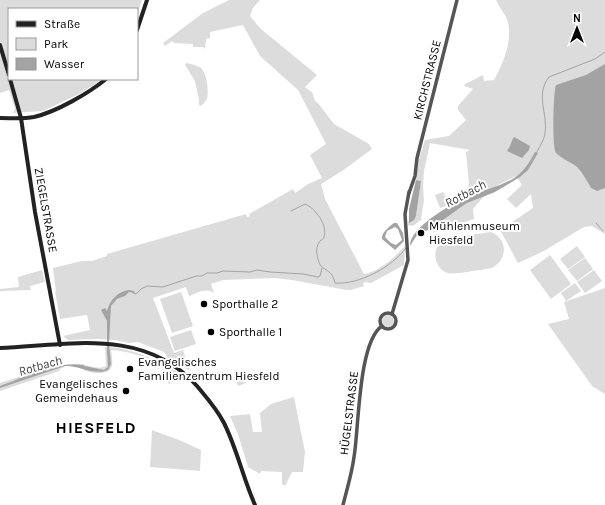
<svg xmlns="http://www.w3.org/2000/svg" width="605" height="505" font-family="Karla,sans-serif">
<style>
.green{fill:#dcdcdc}
.water{fill:#a3a3a3;fill-rule:evenodd}
.lines{fill:none;stroke-linecap:round;stroke-linejoin:round}
.stream{stroke:#a3a3a3;stroke-width:1}
.tertiary{stroke:#555;stroke-width:3.5}
.secondary{stroke:#222;stroke-width:4}
.poi-dot{fill:#000;stroke:#fff;stroke-width:1.5}
.labels{text-anchor:middle;stroke-width:4;stroke-linejoin:round;paint-order:stroke}
.street-label{font-size:12px;fill:#000;stroke:#fff}
.poi-label{font-size:12px;fill:#000;stroke:#fff;text-anchor:start}
.water-label{font-size:13px;font-style:italic;fill:#444;stroke:#fff}
.district-label{font-size:16px;font-weight:bold;letter-spacing:1px;fill:#000;stroke:#fff}
</style>
<rect width="100%" height="100%" fill="#fff"/>
<g class="green">
<polygon points="0,0 142,0 137,15 137,9 9,9 9,79 103,79 79,94 43,111 11,113 14,112 15,109 9,90 0,93"/>
<path d="M229,0H260L253,8L250,16L261,29L317,75L305,87L310,91L312,92L315,101L318,103L334,124L369,144L372,149L342,171L321,184L325,199L364,274C379,272 395,257 405,246L404,265L371,283L366,282L363,283L364,286L351,290H347L292,280L275,278L223,280L211,284L214,293C206,287 197,293 189,296L186,287L153,298L174,353L183,350L190,371L168,358L164,352L138,342L129,343L115,340L98,339L68,340L63,336L90,330L87,315L60,319L55,291L56,292L53,268L82,261H92L107,256V254L246,214L247,217L250,216L249,214L293,189L295,193L308,184L322,178L310,155L326,144L323,138L298,90L260,56L243,25L210,32V38L206,39L205,49L203,47H193V44L174,43L172,41L165,46L163,43L203,13Z"/>
<path d="M496,0H605V234L592,226L584,227L542,252L518,263L500,230L533,208L531,194L516,208L507,199L522,185L516,176L494,187L470,195L466,152L470,150L430,143L424,171L423,185L424,201L421,218L422,219L413,226L408,225V222L416,216L421,181L416,180L419,159L425,140L449,136L466,120L458,110V106L473,89L464,86L465,84L483,75L484,81L494,80C504,62 512,42 508,22C506,15 499,7 496,0Z"/>
<path d="M186,63C191,64 196,65 201,68C207,74 209,91 207,99C205,102 203,104 201,106L199,105V100L195,81L185,65Z"/>
<polygon points="443,192 449,205 440,208 435,195"/>
<polygon points="485,195 473,209 474,219 434,232 431,229 467,203"/>
<path d="M491,232C508,239 508,259 492,268C483,269 455,275 448,273C442,272 437,265 436,260C434,253 436,247 441,243V239Z"/>
<polygon points="577,246 585,257 568,269 560,259"/>
<polygon points="550,255 571,284 551,299 530,270"/>
<polygon points="585,258 593,269 577,281 568,270"/>
<polygon points="42,270 45,282 30,286 31,290 0,291 0,289 19,287 18,277"/>
<polygon points="594,270 602,281 585,293 577,282"/>
<polygon points="575,283 581,291 566,301 561,293"/>
<polygon points="605,288 605,394 592,386 548,324 569,319 564,302"/>
<polygon points="181,292 193,326 172,333 160,299"/>
<circle cx="388" cy="321" r="6"/>
<polygon points="191,330 196,344 175,351 170,337"/>
<path d="M105,347C130,347 155,359 177,372L178,377L169,384L166,380L169,379L165,368L163,369L162,367L157,369L159,364C144,356 128,351 111,350C113,363 115,373 99,373C92,373 89,372 84,370L82,364C89,366 99,370 106,366Z"/>
<polygon points="61,363 63,363 65,367 61,368 59,371 0,391 0,383"/>
<polygon points="242,370 246,383 238,386 234,373"/>
<polygon points="294,397 305,452 303,472 292,472 285,486 282,484 282,472 261,471 260,474 248,467 238,434 230,416 250,414 253,432 262,432 260,413 271,404"/>
<polygon points="152,430 179,440 201,450 200,471 150,467"/>
</g>
<g class="water">
<path d="M605,64V188L597,191L591,188C587,181 583,173 577,167C571,162 562,159 556,153C552,148 553,93 556,85L586,75Z"/>
<path d="M514,137L530,146L529,150L522,158L507,151C511,146 511,141 514,137Z"/>
<path d="M535,152L538,153L528,170L520,177L495,192L467,203L429,230L419,232L410,246C409,227 455,202 471,195C486,189 503,186 517,176C526,169 530,161 535,152Z"/>
<polygon points="416,180 421,181 416,216 414,220 409,223 409,209"/>
<path d="M394,223H397L403,233L404,241L395,250L382,239C381,233 389,227 394,223ZM395,227L398,229L402,240L396,245L391,243L385,237L387,231Z"/>
<path d="M129,290L134,291L135,293L129,292L125,296L117,299L111,306L109,344L111,364L108,370C93,376 79,365 65,366L0,388V386C26,377 56,361 84,365V366L104,370L108,367L107,350V321L101,310L105,308L107,311C110,300 117,292 129,290Z"/>
</g>
<g class="lines">
<g class="stream">
<path d="M536,154C539,147 544,141 545,133C548,113 535,95 549,77L595,59L605,52"/>
<path d="M291,211L305,204C315,208 328,225 324,237C323,240 322,239 320,241C316,246 316,253 318,259C321,273 331,266 335,283C359,285 392,267 406,248"/>
<polyline points="596,223 603,231"/>
<polyline points="133,293 136,294 141,289 147,286 163,287 196,276 202,276 207,273 217,273 223,271 250,272 257,270 270,272 303,274 318,277 320,276 322,268"/>
</g>
<g class="tertiary">
<polyline points="409,193 415,176 417,158 457,0"/>
<circle cx="388" cy="321" r="8"/>
<polyline points="392,314 408,260 405,214 409,192"/>
<path d="M343,505C347,489 352,473 354,457C359,429 358,342 382,326"/>
</g>
<g class="secondary">
<polyline points="137,30 147,0"/>
<polyline points="0,45 9,75"/>
<polyline points="10,79 21,118 35,212 60,345"/>
<path d="M0,118C12,118 23,119 34,117C56,112 89,93 106,79"/>
<path d="M0,348C70,345 144,327 197,386C207,398 217,409 224,423C237,449 243,478 255,505"/>
</g>
</g>
<g class="poi-dot">
<circle cx="421" cy="233" r="4"/>
<circle cx="204" cy="304" r="4"/>
<circle cx="211" cy="332" r="4"/>
<circle cx="130" cy="369" r="4"/>
<circle cx="126" cy="391" r="4"/>
</g>
<g class="labels">
<g class="street-label">
<text transform="translate(427 80) rotate(-76)" y="4">KIRCHSTRASSE</text>
<text transform="translate(46 210) rotate(80)" y="4">ZIEGELSTRASSE</text>
<text transform="translate(349 413) rotate(-83)" y="4">HÜGELSTRASSE</text>
</g>
<g class="poi-label">
<text x="429" y="230">Mühlenmuseum<tspan x="429" dy="14">Hiesfeld</tspan></text>
<text x="212" y="308">Sporthalle 2</text>
<text x="219" y="336">Sporthalle 1</text>
<text x="138" y="366">Evangelisches<tspan x="138" dy="14">Familienzentrum Hiesfeld</tspan></text>
<text x="118" y="388" text-anchor="end">Evangelisches<tspan x="118" dy="14">Gemeindehaus</tspan></text>
</g>
<g class="water-label">
<text transform="translate(465 193) rotate(-28)" y="5">Rotbach</text>
<text transform="translate(40 365) rotate(-16)" y="5">Rotbach</text>
</g>
<g class="district-label">
<text x="96" y="433">HIESFELD</text>
</g>
</g>
<rect x="8" y="8" width="130" height="72" fill="#ffffff" stroke="#999999"/>
<rect x="16" y="21" width="20" height="6" fill="#222222" stroke="#999999"/>
<text x="44" y="28" font-size="12" fill="#000000">Straße</text>
<rect x="16" y="38" width="20" height="12" fill="#dcdcdc" stroke="#999999"/>
<text x="44" y="48" font-size="12" fill="#000000">Park</text>
<rect x="16" y="58" width="20" height="12" fill="#a3a3a3" stroke="#999999"/>
<text x="44" y="68" font-size="12" fill="#000000">Wasser</text>
<g transform="translate(577 28)" stroke="#ffffff" stroke-width="3" paint-order="stroke">
<path d="M0-3L7 15L0 10L-7 15Z" fill="#000000"/>
<text y="-6" font-size="11" font-weight="bold" text-anchor="middle" fill="#000000">N</text>
</g>
</svg>
